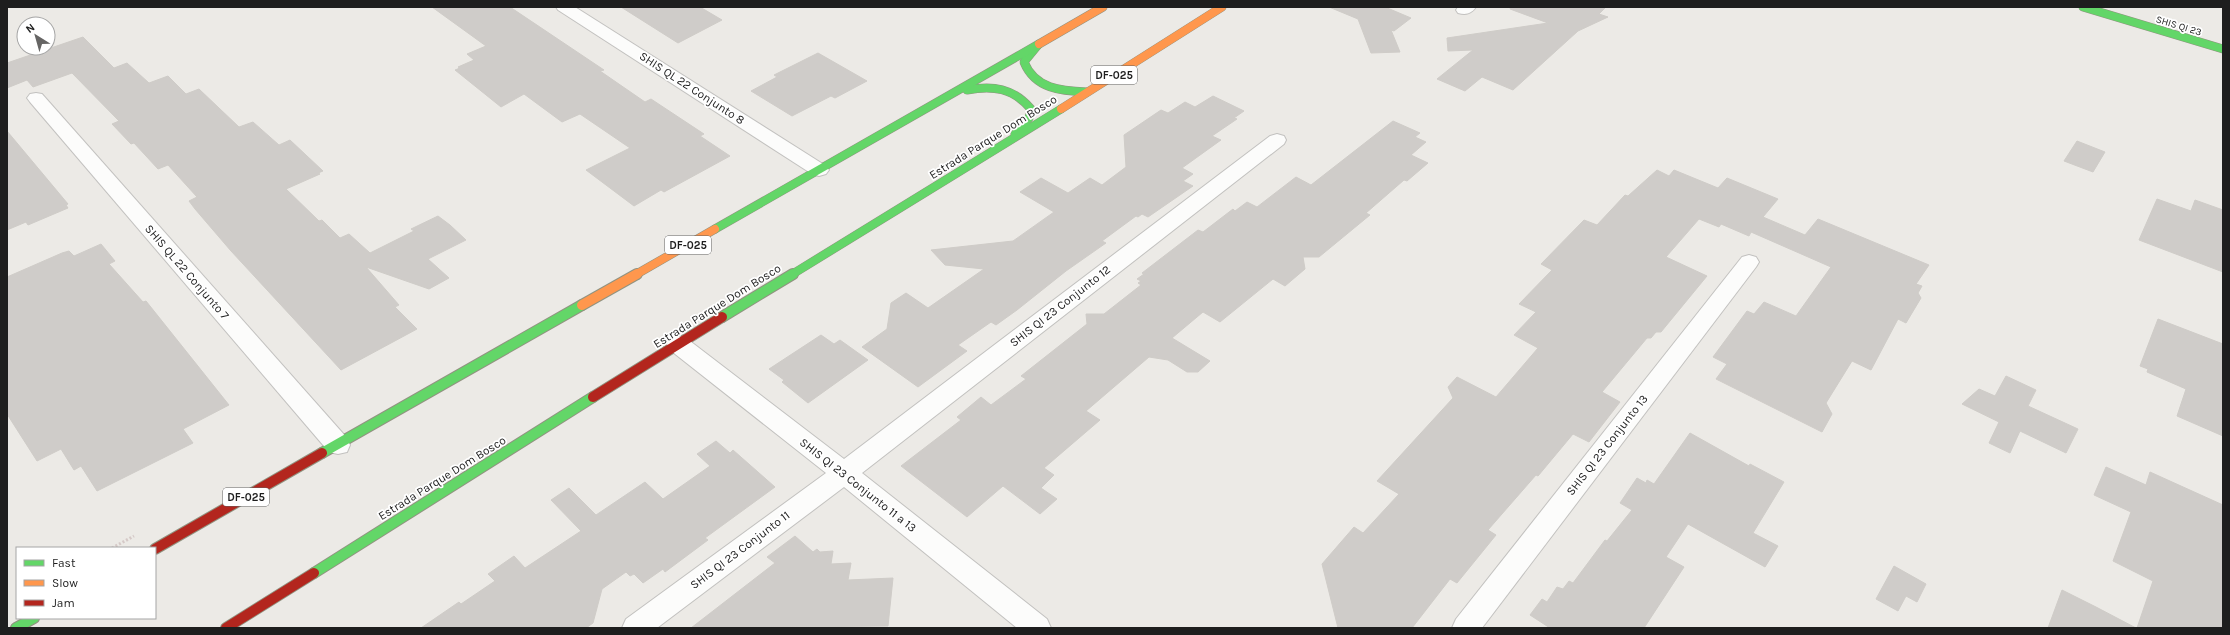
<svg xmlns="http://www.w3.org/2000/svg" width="2230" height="635" font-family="Karla,sans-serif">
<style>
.building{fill:#cfccc9;stroke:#cfccc8}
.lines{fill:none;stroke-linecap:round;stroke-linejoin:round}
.street-casing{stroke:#c2c1bf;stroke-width:2}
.fast-far1-casing{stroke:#919380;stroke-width:9}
.fast-casing{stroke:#919380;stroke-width:12}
.slow-far1-casing{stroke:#919380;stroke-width:9}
.slow-casing{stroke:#919380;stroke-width:12}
.jam-casing{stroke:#919380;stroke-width:12}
.path{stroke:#d5c9c7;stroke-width:3;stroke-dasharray:2 2;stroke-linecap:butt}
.street{fill:#fcfcfb;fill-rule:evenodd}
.fast-far1{stroke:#63d668;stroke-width:8}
.fast{stroke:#63d668;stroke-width:10}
.slow-far1{stroke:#ff974d;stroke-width:8}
.slow{stroke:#ff974d;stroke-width:10}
.jam{stroke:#b3261e;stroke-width:10}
.labels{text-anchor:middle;stroke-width:3.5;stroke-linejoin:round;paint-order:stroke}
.far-street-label{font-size:10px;fill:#1e1e1e;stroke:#fff}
.shield{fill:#fff;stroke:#626262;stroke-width:1}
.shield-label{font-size:11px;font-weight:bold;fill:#1e1e1e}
.street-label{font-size:12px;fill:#1e1e1e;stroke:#fff}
</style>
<rect width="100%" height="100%" fill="#eceae6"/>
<g class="building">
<polygon points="432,7 510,7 604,70 600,71 645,102 651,99 704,134 700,136 730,156 664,192 661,190 634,206 586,170 630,148 580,114 562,122 524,94 501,107 455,70 460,68 458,67 474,60 467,54 486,46"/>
<polygon points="621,7 700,7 722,20 678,43"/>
<polygon points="1329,7 1385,7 1411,18 1394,31 1391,30 1400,52 1371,53 1358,19"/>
<polygon points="1511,7 1606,7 1599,14 1608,17 1578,31 1513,90 1482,77 1465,91 1437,79 1473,50 1448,51 1447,38 1548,23 1510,9"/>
<polygon points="83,37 114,68 127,63 149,83 168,76 186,94 199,89 239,127 253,122 279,145 290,140 323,171 318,173 320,174 286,189 319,221 322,220 340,238 349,234 370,253 414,231 411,229 438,216 450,225 466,240 428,259 449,278 429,289 366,267 399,305 395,307 417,329 341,370 231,251 195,209 189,201 197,197 168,165 158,169 134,143 131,144 112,124 119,121 72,73 33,87 27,80 7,88 7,63"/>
<polygon points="818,53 867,81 835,98 831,96 792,116 751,91 777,77 774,75"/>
<polygon points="1213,96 1244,111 1234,118 1237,119 1212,136 1221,140 1182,168 1193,174 1183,181 1193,186 1148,217 1142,214 1138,217 1136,216 1102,241 1106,243 1066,271 1017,310 996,325 991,322 958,345 967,351 918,387 862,347 887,329 891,303 906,293 928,308 984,269 945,265 931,250 1013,241 1054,212 1020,192 1041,178 1068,193 1090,178 1102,185 1126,167 1124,135 1161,110 1168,113 1185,102 1195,107"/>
<polygon points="1393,121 1420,133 1415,137 1426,142 1411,155 1428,163 1407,181 1404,180 1366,213 1370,215 1319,257 1303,257 1305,269 1285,286 1273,279 1220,322 1203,312 1172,338 1210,361 1198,372 1187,372 1168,360 1149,357 1086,411 1100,420 1044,468 1054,475 1041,488 1057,499 1040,514 1003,486 967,517 901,466 961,420 957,417 981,397 991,405 1026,379 1021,376 1087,324 1086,314 1104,314 1141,285 1138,283 1141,281 1137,279 1144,274 1142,273 1198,230 1203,232 1233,209 1235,211 1247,202 1257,207 1296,177 1311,185"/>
<polygon points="7,131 68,204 66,205 68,208 28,225 26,222 7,230"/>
<polygon points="2077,141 2105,152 2093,172 2064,161"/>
<polygon points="1657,170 1669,176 1674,170 1718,188 1727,178 1778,199 1763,217 1805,235 1818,219 1929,265 1916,284 1922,286 1918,293 1921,298 1906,323 1898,319 1871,370 1852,361 1826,403 1832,414 1822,432 1716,379 1727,364 1713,357 1747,311 1754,314 1764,302 1796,316 1831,267 1751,232 1749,236 1721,224 1719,227 1699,219 1666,257 1707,276 1661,332 1656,332 1651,338 1647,338 1602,392 1620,402 1589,442 1573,434 1538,476 1536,475 1488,530 1496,535 1457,583 1450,579 1412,628 1338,628 1322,564 1354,527 1363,533 1399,494 1377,481 1453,398 1448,387 1457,377 1496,397 1538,348 1514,335 1536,312 1519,304 1552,270 1541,264 1584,220 1597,225 1625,195 1628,196"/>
<polygon points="2157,199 2191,211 2195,200 2223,210 2223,272 2139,240"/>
<polygon points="101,244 115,261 109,264 143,302 146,301 229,405 183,429 193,443 97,491 81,466 74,470 61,449 37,461 7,414 7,277 62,253 69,251 74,256"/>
<polygon points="2158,319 2223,344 2223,436 2177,416 2186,389 2147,372 2148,369 2140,366"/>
<polygon points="821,335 834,344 840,340 868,360 808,403 782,382 784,380 769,369"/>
<polygon points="2006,376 2036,390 2028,406 2078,429 2066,453 2020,431 2010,453 1989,443 1999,422 1962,404 1979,389 1995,396"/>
<polygon points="1690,433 1749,466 1750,464 1784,482 1753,533 1778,546 1765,567 1688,524 1666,557 1684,567 1644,628 1550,628 1530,615 1542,599 1547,602 1557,587 1563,589 1569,581 1573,583 1605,540 1607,541 1632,510 1620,503 1637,478 1646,483 1647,480 1654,484"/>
<polygon points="716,441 730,453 733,450 775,487 705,538 708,540 665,572 663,569 643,583 634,574 630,576 626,572 602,589 593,623 586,628 421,628 459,602 461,604 495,581 488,574 514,556 525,568 581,531 551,500 569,488 596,515 645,482 663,499 710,466 697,454"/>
<polygon points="2106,467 2146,485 2150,472 2223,505 2223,628 2137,628 2153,581 2113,561 2131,512 2094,495"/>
<polygon points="795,536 813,552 817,549 820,552 833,551 831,564 851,563 848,580 893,578 888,626 691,628 775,563 767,557"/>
<polygon points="1894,566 1926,584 1917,602 1906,596 1898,611 1876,599"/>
<polygon points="2062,590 2096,607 2136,628 2048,628"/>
</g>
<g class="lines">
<defs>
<g id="street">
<polygon points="556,7 575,7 826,166 829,170 826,174 819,176 812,174 558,10"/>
<path d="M1458,7H1476C1471,14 1466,15 1458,13L1456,10Z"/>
<polygon points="36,93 42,94 347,438 350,445 347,452 338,454 329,452 30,102 27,98 30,94"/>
<polygon points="1277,134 1284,136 1286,140 1284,144 862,473 1047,619 1051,628 1017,628 844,487 657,628 622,628 626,619 826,473 670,350 667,344 670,338 678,336 686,338 844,459 1270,136"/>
<polygon points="1749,255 1756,257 1759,262 1756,267 1482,628 1452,628 1456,619 1742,257"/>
</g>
<g id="fast-far1">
<polyline points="2083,7 2223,49"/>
<path d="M1038,45L1024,62C1035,89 1061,91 1087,92"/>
<path d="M967,90C993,85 1013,88 1031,109L1029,118L1015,134"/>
<polyline points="715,229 1039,44"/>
<polyline points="791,275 1061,109"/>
</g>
<g id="fast">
<polyline points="722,317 793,274"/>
<polyline points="322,453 582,305"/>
<polyline points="314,573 593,397"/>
<polyline points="16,628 34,618"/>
</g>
<g id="slow-far1">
<polyline points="1039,44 1103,7"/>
<polyline points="1061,109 1222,7"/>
<polyline points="635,275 715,229"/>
</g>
<polyline id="slow" points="582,305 637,274"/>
<g id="jam">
<polyline points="593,397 722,317"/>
<polyline points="155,549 322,453"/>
<polyline points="226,628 314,573"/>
</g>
</defs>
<use href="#street" class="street-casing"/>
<use href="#fast-far1" class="fast-far1-casing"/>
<use href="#fast" class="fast-casing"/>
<use href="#slow-far1" class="slow-far1-casing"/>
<use href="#slow" class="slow-casing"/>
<use href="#jam" class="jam-casing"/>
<polyline class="path" points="112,548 134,536"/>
<use href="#street" class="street"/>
<use href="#fast-far1" class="fast-far1"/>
<use href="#fast" class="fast"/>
<use href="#slow-far1" class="slow-far1"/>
<use href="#slow" class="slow"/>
<use href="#jam" class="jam"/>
</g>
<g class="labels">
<g class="far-street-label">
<text transform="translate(2179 25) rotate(17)" y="4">SHIS QI 23</text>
</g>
<g class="shield">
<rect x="1091" y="66" width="46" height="18" rx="3"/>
<rect x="665" y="236" width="46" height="18" rx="3"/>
<rect x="223" y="488" width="46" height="18" rx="3"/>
</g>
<g class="shield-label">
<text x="1114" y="79">DF-025</text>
<text x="688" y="249">DF-025</text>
<text x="246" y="501">DF-025</text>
</g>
<g class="street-label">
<text transform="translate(692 88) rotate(33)" y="4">SHIS QL 22 Conjunto 8</text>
<text transform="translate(993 137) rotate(-32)" y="4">Estrada Parque Dom Bosco</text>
<text transform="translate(187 272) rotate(49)" y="4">SHIS QL 22 Conjunto 7</text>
<text transform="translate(717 306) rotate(-32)" y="4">Estrada Parque Dom Bosco</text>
<text transform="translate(1060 306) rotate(-38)" y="4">SHIS QI 23 Conjunto 12</text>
<text transform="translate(1607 445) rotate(-52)" y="4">SHIS QI 23 Conjunto 13</text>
<text transform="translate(442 478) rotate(-32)" y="4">Estrada Parque Dom Bosco</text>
<text transform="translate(858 485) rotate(38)" y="4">SHIS QI 23 Conjunto 11 a 13</text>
<text transform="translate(740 550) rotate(-37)" y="4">SHIS QI 23 Conjunto 11</text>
</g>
</g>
<rect width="2230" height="635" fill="none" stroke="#1e1e1e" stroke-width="16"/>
<rect x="16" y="547" width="140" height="72" fill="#ffffff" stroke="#a5a5a5"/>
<rect x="24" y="560" width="20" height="6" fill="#63d668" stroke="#a5a5a5"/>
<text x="52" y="567" font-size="12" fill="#1e1e1e">Fast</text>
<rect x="24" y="580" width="20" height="6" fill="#ff974d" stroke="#a5a5a5"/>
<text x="52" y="587" font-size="12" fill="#1e1e1e">Slow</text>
<rect x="24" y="600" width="20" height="6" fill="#b3261e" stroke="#a5a5a5"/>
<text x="52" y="607" font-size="12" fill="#1e1e1e">Jam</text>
<g transform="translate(36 36) rotate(323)"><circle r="19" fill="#ffffff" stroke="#a5a5a5"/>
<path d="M0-3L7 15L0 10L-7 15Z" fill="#666564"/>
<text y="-6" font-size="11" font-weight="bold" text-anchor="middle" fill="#1e1e1e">N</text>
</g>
</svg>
